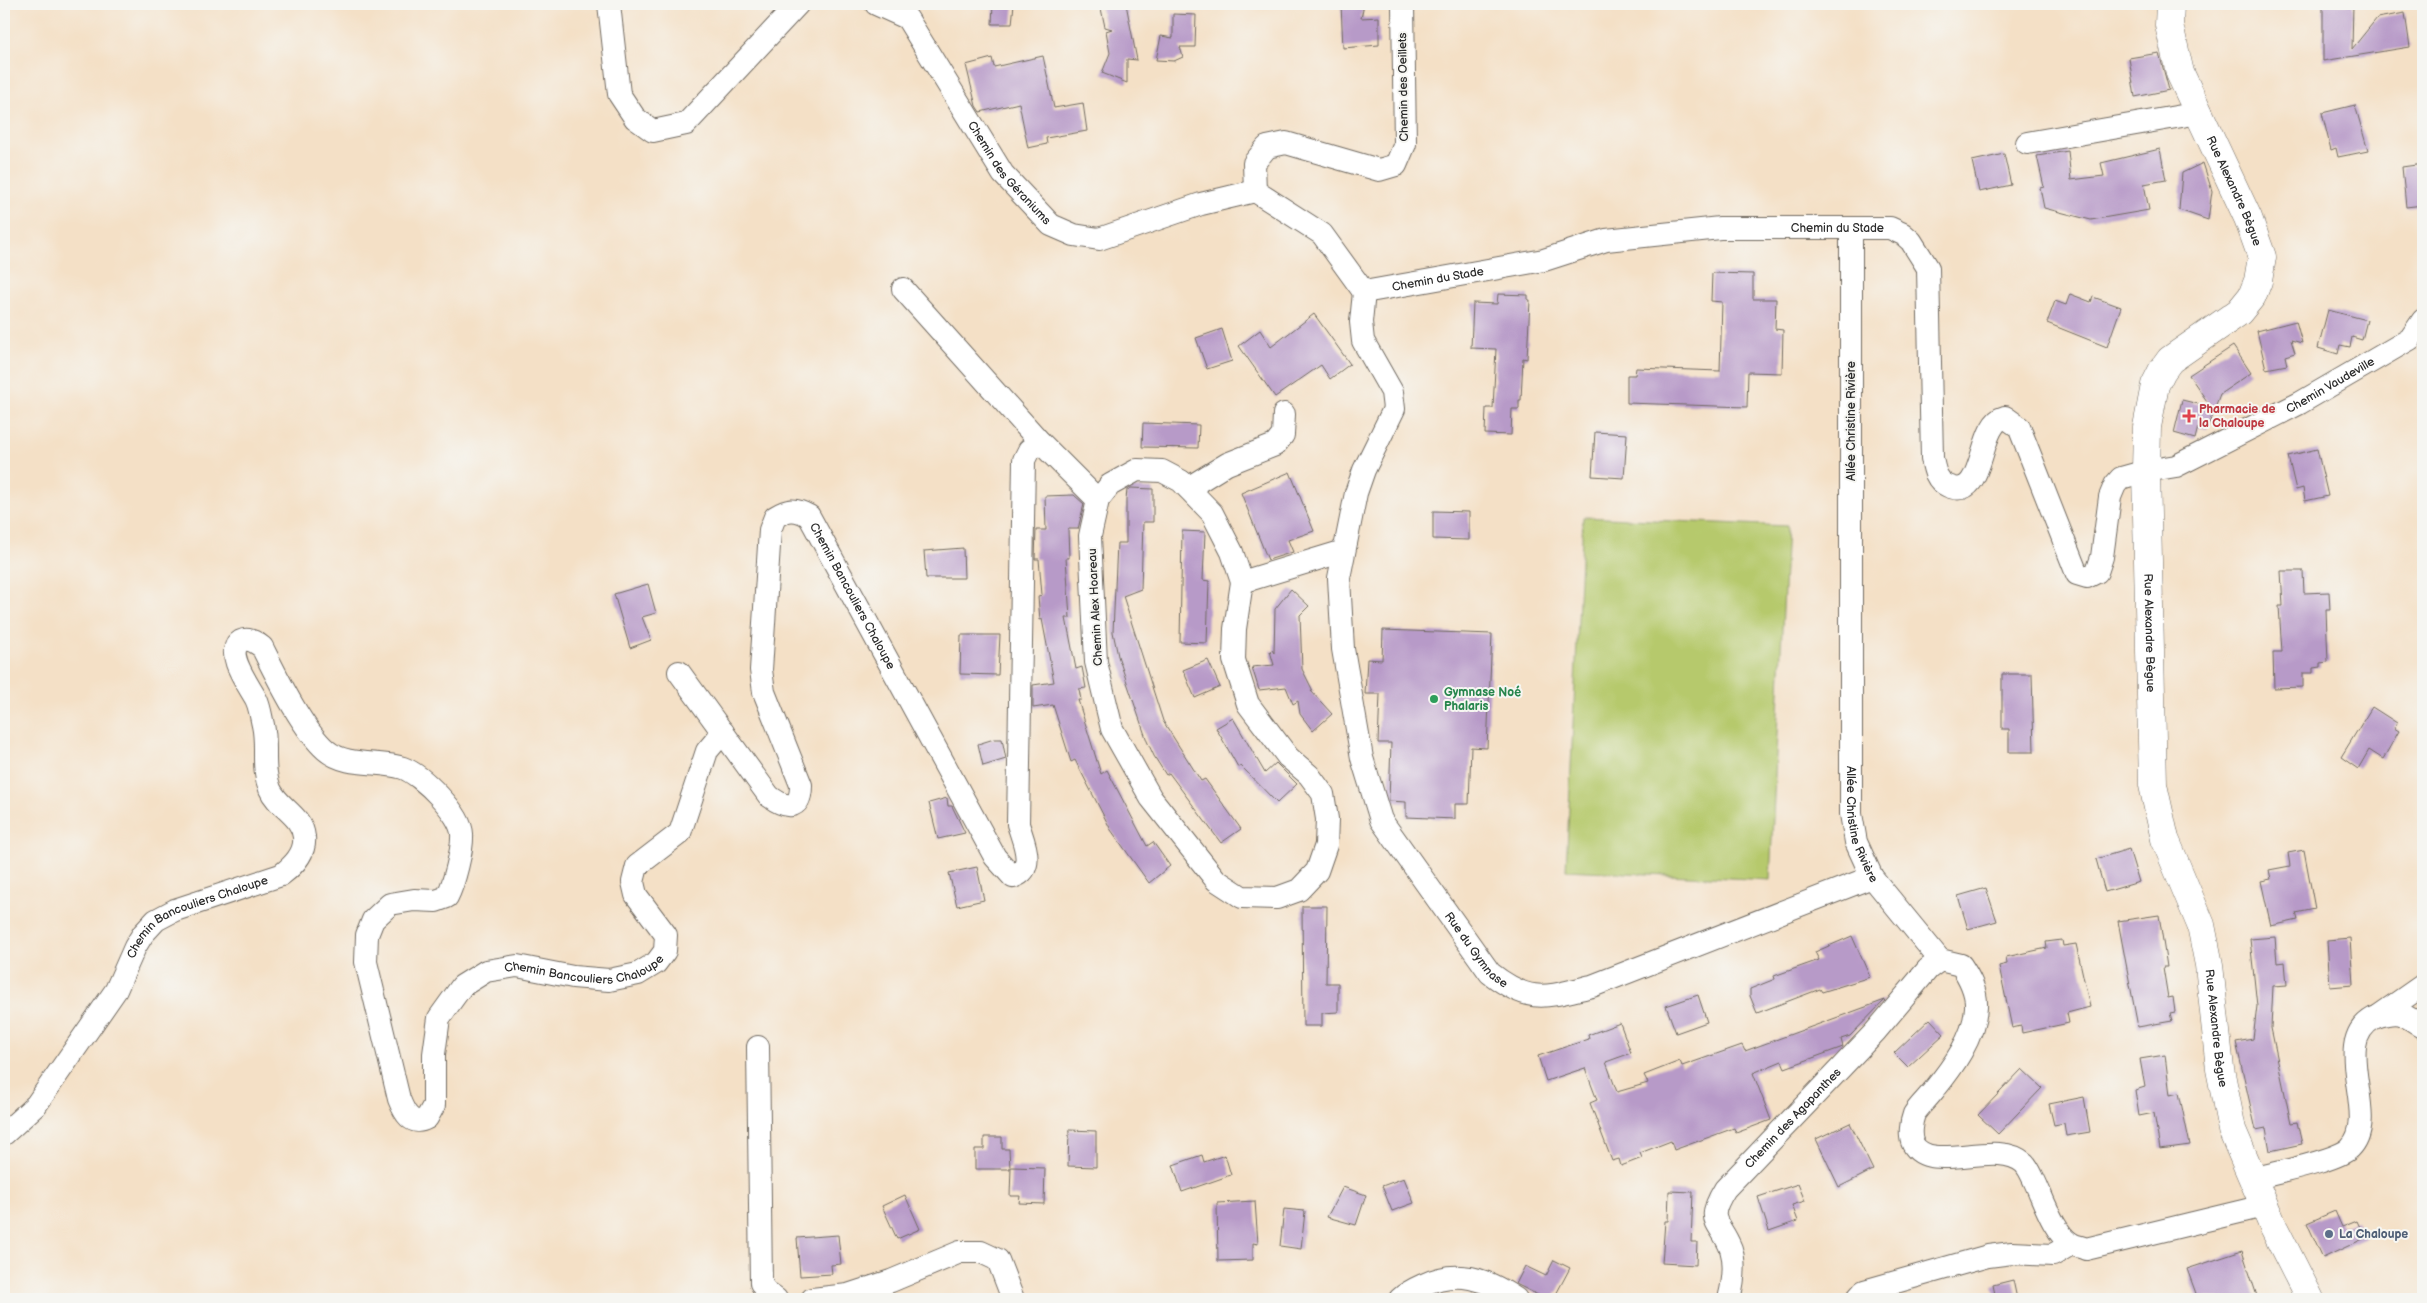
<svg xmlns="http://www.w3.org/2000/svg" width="2427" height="1303" font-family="'Balsamiq Sans',sans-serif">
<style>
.green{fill:#b6c96c;stroke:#707a4c}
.building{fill:#b79ac8}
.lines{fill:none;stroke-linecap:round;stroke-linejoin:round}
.minor-casing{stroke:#716a61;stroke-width:24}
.secondary-casing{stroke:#716a61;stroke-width:29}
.minor{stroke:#fff;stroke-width:22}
.secondary{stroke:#fff;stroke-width:28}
.health-dot{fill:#e0444e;stroke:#f6f6f2;stroke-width:2}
.leisure-dot{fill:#2e9e5b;stroke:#f6f6f2;stroke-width:2}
.service-dot{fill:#5c6f8a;stroke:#f6f6f2;stroke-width:2}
.labels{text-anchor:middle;stroke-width:4;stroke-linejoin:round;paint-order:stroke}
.street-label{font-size:12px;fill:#2b2b2b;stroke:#f6f6f2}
.health-label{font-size:12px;font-weight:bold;fill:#be3a42;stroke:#f6f6f2;text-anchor:start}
.leisure-label{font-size:12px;font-weight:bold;fill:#27864d;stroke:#f6f6f2;text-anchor:start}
.service-label{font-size:12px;font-weight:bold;fill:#4e5e75;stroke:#f6f6f2;text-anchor:start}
</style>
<rect width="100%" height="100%" fill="#f6f6f2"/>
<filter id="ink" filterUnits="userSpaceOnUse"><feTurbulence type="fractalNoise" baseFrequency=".02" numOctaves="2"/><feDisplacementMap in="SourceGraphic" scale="10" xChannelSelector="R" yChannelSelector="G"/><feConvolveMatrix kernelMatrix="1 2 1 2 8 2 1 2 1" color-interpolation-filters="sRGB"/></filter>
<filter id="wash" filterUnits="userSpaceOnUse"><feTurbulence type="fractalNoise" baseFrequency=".0096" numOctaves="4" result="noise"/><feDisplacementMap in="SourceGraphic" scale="20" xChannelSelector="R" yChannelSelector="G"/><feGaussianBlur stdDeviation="1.12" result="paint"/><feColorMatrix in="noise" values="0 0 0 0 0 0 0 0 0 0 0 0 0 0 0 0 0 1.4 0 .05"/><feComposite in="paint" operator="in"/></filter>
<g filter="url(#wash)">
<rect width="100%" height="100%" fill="#f4e0c6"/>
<polygon class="green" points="1583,517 1787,526 1770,880 1566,870"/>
<g id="blocks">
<g class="building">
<polygon points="993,4 1014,4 1012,24 992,24"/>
<polygon points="1100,4 1126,4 1137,60 1127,59 1127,83 1102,73 1110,53 1106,31 1112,29 1105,27"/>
<polygon points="1341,4 1364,4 1361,18 1379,17 1379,45 1343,48"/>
<polygon points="2323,4 2353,4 2352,49 2377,18 2405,13 2410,47 2323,61"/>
<polygon points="1173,14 1196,15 1195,47 1180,47 1183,57 1174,61 1156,60 1161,36 1173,38"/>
<polygon points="2159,53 2169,90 2135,97 2129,58"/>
<polygon points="1043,56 1054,108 1083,103 1087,131 1046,138 1047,144 1028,148 1019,103 980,112 976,106 966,65 992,58 994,67"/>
<polygon points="2355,105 2368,151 2338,157 2336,148 2331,150 2322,113"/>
<polygon points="2160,149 2166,180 2144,184 2149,210 2091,220 2044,208 2040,188 2044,187 2037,156 2068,151 2071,180 2104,176 2101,163"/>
<polygon points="2004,154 2011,185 1979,192 1972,161"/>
<polygon points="2203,163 2212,191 2208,220 2179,210 2182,173"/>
<polygon points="2423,164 2423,205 2406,207 2402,167"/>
<polygon points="1712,273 1753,274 1753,299 1776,299 1775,329 1783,330 1782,373 1748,372 1747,407 1627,403 1627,375 1635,375 1636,368 1720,371 1722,302 1711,301"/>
<polygon points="1498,294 1528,295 1528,300 1530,300 1527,359 1523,358 1521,400 1519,400 1519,409 1512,409 1511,435 1485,434 1486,408 1493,408 1496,349 1471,348 1473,303 1497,304"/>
<polygon points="2070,294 2091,302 2093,297 2121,307 2107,347 2047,323 2055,301 2066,305"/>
<polygon points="2328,310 2367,320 2362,340 2352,337 2350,347 2340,345 2338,354 2318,348"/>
<polygon points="1314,314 1350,364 1330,379 1321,365 1275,397 1239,346 1260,330 1271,347"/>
<polygon points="2296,321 2302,343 2291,340 2295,353 2285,356 2287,365 2266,369 2257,331"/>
<polygon points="1222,329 1232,361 1207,369 1196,338"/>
<polygon points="2233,346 2251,373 2220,394 2207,429 2198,427 2195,439 2174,433 2182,400 2211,407 2189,375"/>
<polygon points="1143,423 1199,425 1198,448 1142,447"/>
<polygon points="1595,432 1627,434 1624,478 1592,476"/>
<polygon points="2317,449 2328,496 2305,501 2303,488 2296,490 2288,456"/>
<polygon points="1290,472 1314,531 1288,540 1293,552 1268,560 1241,493"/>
<polygon points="1131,488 1153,489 1153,522 1143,522 1141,589 1123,596 1163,721 1201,781 1205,779 1241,829 1221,843 1169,773 1166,775 1154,756 1147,741 1118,656 1113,632 1117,543 1126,543 1126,499 1127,490"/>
<polygon points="1074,495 1084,504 1078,529 1068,529 1069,558 1066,558 1070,618 1066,618 1076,669 1082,667 1086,688 1079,689 1081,700 1078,700 1101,774 1107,770 1147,846 1153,842 1170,866 1149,883 1111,830 1075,760 1071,762 1053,705 1033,708 1033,685 1054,682 1042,619 1040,620 1038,596 1042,595 1039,559 1035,559 1036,530 1046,530 1045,496"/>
<polygon points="1433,511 1469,512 1469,540 1433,539"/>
<polygon points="1182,531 1205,532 1203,580 1209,581 1207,643 1180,642"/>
<polygon points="963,548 964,578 926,578 924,551"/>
<polygon points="2281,571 2303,571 2304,593 2329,592 2330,610 2326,610 2328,662 2320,663 2320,667 2313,668 2313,673 2303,673 2303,687 2274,688 2273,652 2282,652 2279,606 2283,606"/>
<polygon points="648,584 656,613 642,617 651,640 630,648 614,594"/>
<polygon points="1291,589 1309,606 1300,615 1302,669 1313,691 1311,691 1332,714 1313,731 1300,714 1298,701 1293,704 1286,687 1259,690 1252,667 1274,665 1270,651 1272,650 1274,653 1275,609"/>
<polygon points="1383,630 1492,634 1487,748 1471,747 1469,804 1455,804 1455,819 1406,817 1406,802 1389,801 1391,743 1378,743 1380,694 1365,694 1367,659 1382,660"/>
<polygon points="961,635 1000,635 998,675 960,674"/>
<polygon points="1208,660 1220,687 1195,698 1183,670"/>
<polygon points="2002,674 2032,674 2034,752 2009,752 2009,729 2002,729"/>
<polygon points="2372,707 2397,723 2394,728 2399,731 2383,759 2369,750 2358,769 2341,757"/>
<polygon points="1233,718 1265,773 1276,763 1297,784 1277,803 1241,766 1238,767 1216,728"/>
<polygon points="994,739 1002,739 1006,759 983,766 978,744"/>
<polygon points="947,798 948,806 952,806 965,833 938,839 929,803"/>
<polygon points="2129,849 2139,882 2105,892 2096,859"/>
<polygon points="2304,850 2315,909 2296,913 2298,920 2271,926 2261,881 2271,879 2269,870 2290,866 2288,853"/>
<polygon points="977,867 984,900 957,906 949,873"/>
<polygon points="1986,888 1997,921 1968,929 1958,896"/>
<polygon points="1302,906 1327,906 1326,983 1338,983 1338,1012 1322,1013 1322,1026 1303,1026"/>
<polygon points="2159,915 2167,967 2163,967 2168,998 2173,997 2175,1012 2170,1013 2172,1021 2138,1027 2118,921"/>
<polygon points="1852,936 1870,977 1822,992 1820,989 1757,1013 1750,996 1750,989 1775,979 1774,976 1819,960 1815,952"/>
<polygon points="2275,937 2277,963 2285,962 2287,985 2273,986 2271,1028 2291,1123 2297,1122 2302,1144 2270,1151 2266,1128 2256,1130 2236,1042 2253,1039 2257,1006 2250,939"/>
<polygon points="2350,938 2353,985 2330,987 2327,940"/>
<polygon points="2062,940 2063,946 2076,944 2090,1007 2067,1013 2069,1023 2022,1033 2021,1026 2012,1028 1999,966 2007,964 2006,957 2047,948 2046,942"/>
<polygon points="1698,995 1707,1022 1676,1033 1666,1006"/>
<polygon points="1885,1000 1850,1036 1841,1039 1843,1047 1785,1068 1782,1061 1753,1073 1771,1120 1736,1133 1734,1128 1674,1150 1671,1141 1640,1153 1642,1158 1621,1166 1619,1159 1612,1161 1590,1103 1597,1100 1585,1068 1546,1081 1538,1056 1589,1039 1588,1035 1620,1023 1631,1053 1606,1062 1617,1092 1648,1083 1644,1075 1680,1061 1682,1066 1742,1045 1745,1051"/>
<polygon points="1930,1019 1944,1034 1908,1067 1894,1053"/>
<polygon points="2165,1055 2170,1095 2179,1093 2190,1145 2160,1149 2154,1113 2139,1116 2135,1090 2145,1087 2140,1059"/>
<polygon points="2022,1069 2042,1088 1998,1134 1978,1115"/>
<polygon points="2084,1097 2090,1132 2066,1136 2064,1123 2054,1125 2049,1104"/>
<polygon points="1850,1123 1873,1170 1839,1187 1816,1139"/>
<polygon points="1069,1130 1096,1131 1096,1167 1068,1166"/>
<polygon points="984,1137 1002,1137 1002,1149 1009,1149 1010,1169 975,1169 975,1149 984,1149"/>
<polygon points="1202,1155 1204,1162 1225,1155 1231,1175 1182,1192 1173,1165"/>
<polygon points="1011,1167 1045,1168 1044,1204 1019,1203 1020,1196 1010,1196"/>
<polygon points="1404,1178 1414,1203 1392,1211 1382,1186"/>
<polygon points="1798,1184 1805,1201 1792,1205 1798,1221 1769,1231 1758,1197"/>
<polygon points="1343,1187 1366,1195 1356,1225 1327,1217"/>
<polygon points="1669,1191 1693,1192 1691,1242 1697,1242 1696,1265 1662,1263 1665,1221 1668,1221"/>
<polygon points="905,1195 920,1229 897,1239 882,1206"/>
<polygon points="1255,1201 1258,1244 1253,1243 1253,1260 1218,1261 1217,1203"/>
<polygon points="1284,1209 1305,1211 1301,1249 1280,1246"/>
<polygon points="2335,1211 2342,1227 2357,1221 2365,1238 2323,1258 2307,1223"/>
<polygon points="838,1235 841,1264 831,1265 832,1274 800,1276 797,1238"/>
<polygon points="2242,1251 2258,1299 2198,1299 2187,1269"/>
<polygon points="1554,1260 1570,1268 1554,1298 1545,1295 1544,1298 1516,1284 1525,1266 1546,1276"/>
<polygon points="2013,1280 2017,1299 1996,1299 1993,1285"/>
</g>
</g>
</g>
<g filter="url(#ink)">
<use href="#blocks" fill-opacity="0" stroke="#716a61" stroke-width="1"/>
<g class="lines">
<defs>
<g id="minor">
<polyline points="609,4 619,94 635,118 653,131 686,124 798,4"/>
<path id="s1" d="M876,4L907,18L1003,174L1051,225L1074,235L1099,239L1201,204L1255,191"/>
<polyline points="2027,143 2199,113"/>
<path id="s2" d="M1851,228V814L1856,842L1872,877L1940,960L1961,965C1969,977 1977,991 1976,1007C1975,1037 1952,1068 1934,1090C1928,1098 1919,1106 1914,1114C1911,1122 1909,1136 1913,1144C1930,1175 1997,1138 2024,1163C2029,1168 2032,1176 2035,1182C2043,1199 2055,1235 2072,1244C2076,1246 2081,1247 2086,1249L2264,1206"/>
<polyline points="903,289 1040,442"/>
<path id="s3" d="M1364,292L1544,260L1606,240L1720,228H1890L1903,234L1911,241L1928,268L1932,458C1934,469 1936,481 1948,486C1987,503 1976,424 2005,417L2019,427L2077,574L2087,577L2097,572L2102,557L2110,497L2115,485L2121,478L2146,471L2176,466L2300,403L2410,339L2423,320"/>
<path id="s4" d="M1364,292L1361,322L1363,341L1392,392L1394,409L1364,470L1356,493L1339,578L1343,649L1362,758L1381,820L1490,973C1531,1005 1545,997 1592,986L1872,877"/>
<polyline points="1364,292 1322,234 1255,191 1254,163 1267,147 1286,143 1379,170 1396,165 1405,144 1403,4"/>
<polygon points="1137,470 1162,471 1181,481 1212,513 1232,552 1242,582 1235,629 1234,660 1248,704 1288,757 1309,775 1323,794 1327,819 1326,845 1317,871 1299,890 1277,898 1242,897 1216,880 1151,798 1112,729 1096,662 1090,536 1098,500 1110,485"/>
<polyline points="1188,488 1227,464 1275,445 1283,435 1284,414"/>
<polyline points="1242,582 1344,551"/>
<path id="s5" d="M679,672L769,796C785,808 801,812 801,785L764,692L761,670L770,530L775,517C788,509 795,508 809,516L995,857L1013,877C1037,869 1023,841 1018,824L1024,460L1029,450L1040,442L1098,500"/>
<polyline points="2380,1015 2423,985"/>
<polyline points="758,1047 761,1283 766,1292 776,1299"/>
<path id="s6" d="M4,1134L36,1105L116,990L135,947L143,934L156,920L175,910L281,875C293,866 306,853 304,837C302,815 278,808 270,789C261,766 268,747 263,725C261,717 260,707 256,699C250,687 223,652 241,641C249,637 257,643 262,647C277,677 302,729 326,750C347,768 380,760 403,768C422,775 461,814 462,834C463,849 454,884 447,897L436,901L414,900L390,904L373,920L367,935L366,962L399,1099C404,1112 411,1127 427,1118L434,1105V1054L439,1018L462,986L486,971L517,966L573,977L609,980L638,974L656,963L665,951L666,935L636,895L633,882L637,866L680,833L707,751L723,732"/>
<path d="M2253,1179C2274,1173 2337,1161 2350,1148C2382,1116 2328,1043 2374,1018C2380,1015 2393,1012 2400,1014C2408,1016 2416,1023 2423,1027"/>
<polyline points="812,1299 848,1295 891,1281 960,1252 981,1252 998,1260 1013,1299"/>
<path d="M1400,1299C1406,1293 1414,1289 1423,1285C1457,1268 1486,1279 1516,1299"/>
<path id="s7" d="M1729,1299C1733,1284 1736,1265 1731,1249C1720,1220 1704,1223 1725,1189L1875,1032L1928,969L1940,960"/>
<polyline points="1857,1299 1864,1291 1988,1256 2012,1253 2053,1255 2071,1244"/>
</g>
<g id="secondary">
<path id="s8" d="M2170,4L2169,25L2180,73L2248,218L2262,257L2258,281L2252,296L2239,312L2170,360L2162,371L2155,385L2147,427L2146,471L2153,785L2165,839L2201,925L2209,965L2220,1069L2232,1130L2274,1228L2310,1299"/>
</g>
</defs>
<use href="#minor" class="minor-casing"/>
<use href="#secondary" class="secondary-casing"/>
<use href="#minor" class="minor"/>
<use href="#secondary" class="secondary"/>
</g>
</g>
<path class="health-dot" d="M2186.5 408.5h5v5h5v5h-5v5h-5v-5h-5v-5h5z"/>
<circle class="leisure-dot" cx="1434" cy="699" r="5"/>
<circle class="service-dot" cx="2329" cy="1234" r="5"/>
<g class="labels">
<g class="street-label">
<text transform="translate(1403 87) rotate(-91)" y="4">Chemin des Oeillets</text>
<text dy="4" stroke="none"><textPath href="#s1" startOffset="220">Chemin des Géraniums</textPath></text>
<text dy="4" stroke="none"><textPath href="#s8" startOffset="200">Rue Alexandre Bègue</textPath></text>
<text dy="4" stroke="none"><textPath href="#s3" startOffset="480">Chemin du Stade</textPath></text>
<text dy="4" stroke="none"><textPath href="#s3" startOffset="75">Chemin du Stade</textPath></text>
<text dy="4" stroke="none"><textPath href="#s3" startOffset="1440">Chemin Vaudeville</textPath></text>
<text transform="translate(1851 421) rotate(-90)" y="4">Allée Christine Rivière</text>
<text dy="4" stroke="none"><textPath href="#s5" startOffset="606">Chemin Bancouliers Chaloupe</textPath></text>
<text transform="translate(1095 607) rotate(-93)" y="4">Chemin Alex Hoareau</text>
<text dy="4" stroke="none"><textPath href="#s8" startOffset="695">Rue Alexandre Bègue</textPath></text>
<text dy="4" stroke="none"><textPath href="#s2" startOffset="598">Allée Christine Rivière</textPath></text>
<text dy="4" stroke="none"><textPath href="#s6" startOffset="301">Chemin Bancouliers Chaloupe</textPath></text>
<text dy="4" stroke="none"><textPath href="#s4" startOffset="712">Rue du Gymnase</textPath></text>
<text dy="4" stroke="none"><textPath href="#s6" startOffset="1619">Chemin Bancouliers Chaloupe</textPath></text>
<text dy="4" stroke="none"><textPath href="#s8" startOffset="1100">Rue Alexandre Bègue</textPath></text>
<text dy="4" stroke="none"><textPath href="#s7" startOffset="215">Chemin des Agapanthes</textPath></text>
</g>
<g class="health-label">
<text x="2199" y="413">Pharmacie de<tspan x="2199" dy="14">la Chaloupe</tspan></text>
</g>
<g class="leisure-label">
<text x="1444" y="696">Gymnase Noé<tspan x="1444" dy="14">Phalaris</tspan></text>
</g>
<g class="service-label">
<text x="2339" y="1238">La Chaloupe</text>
</g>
</g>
<rect width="2427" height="1303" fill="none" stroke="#f6f6f2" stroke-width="20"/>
</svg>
